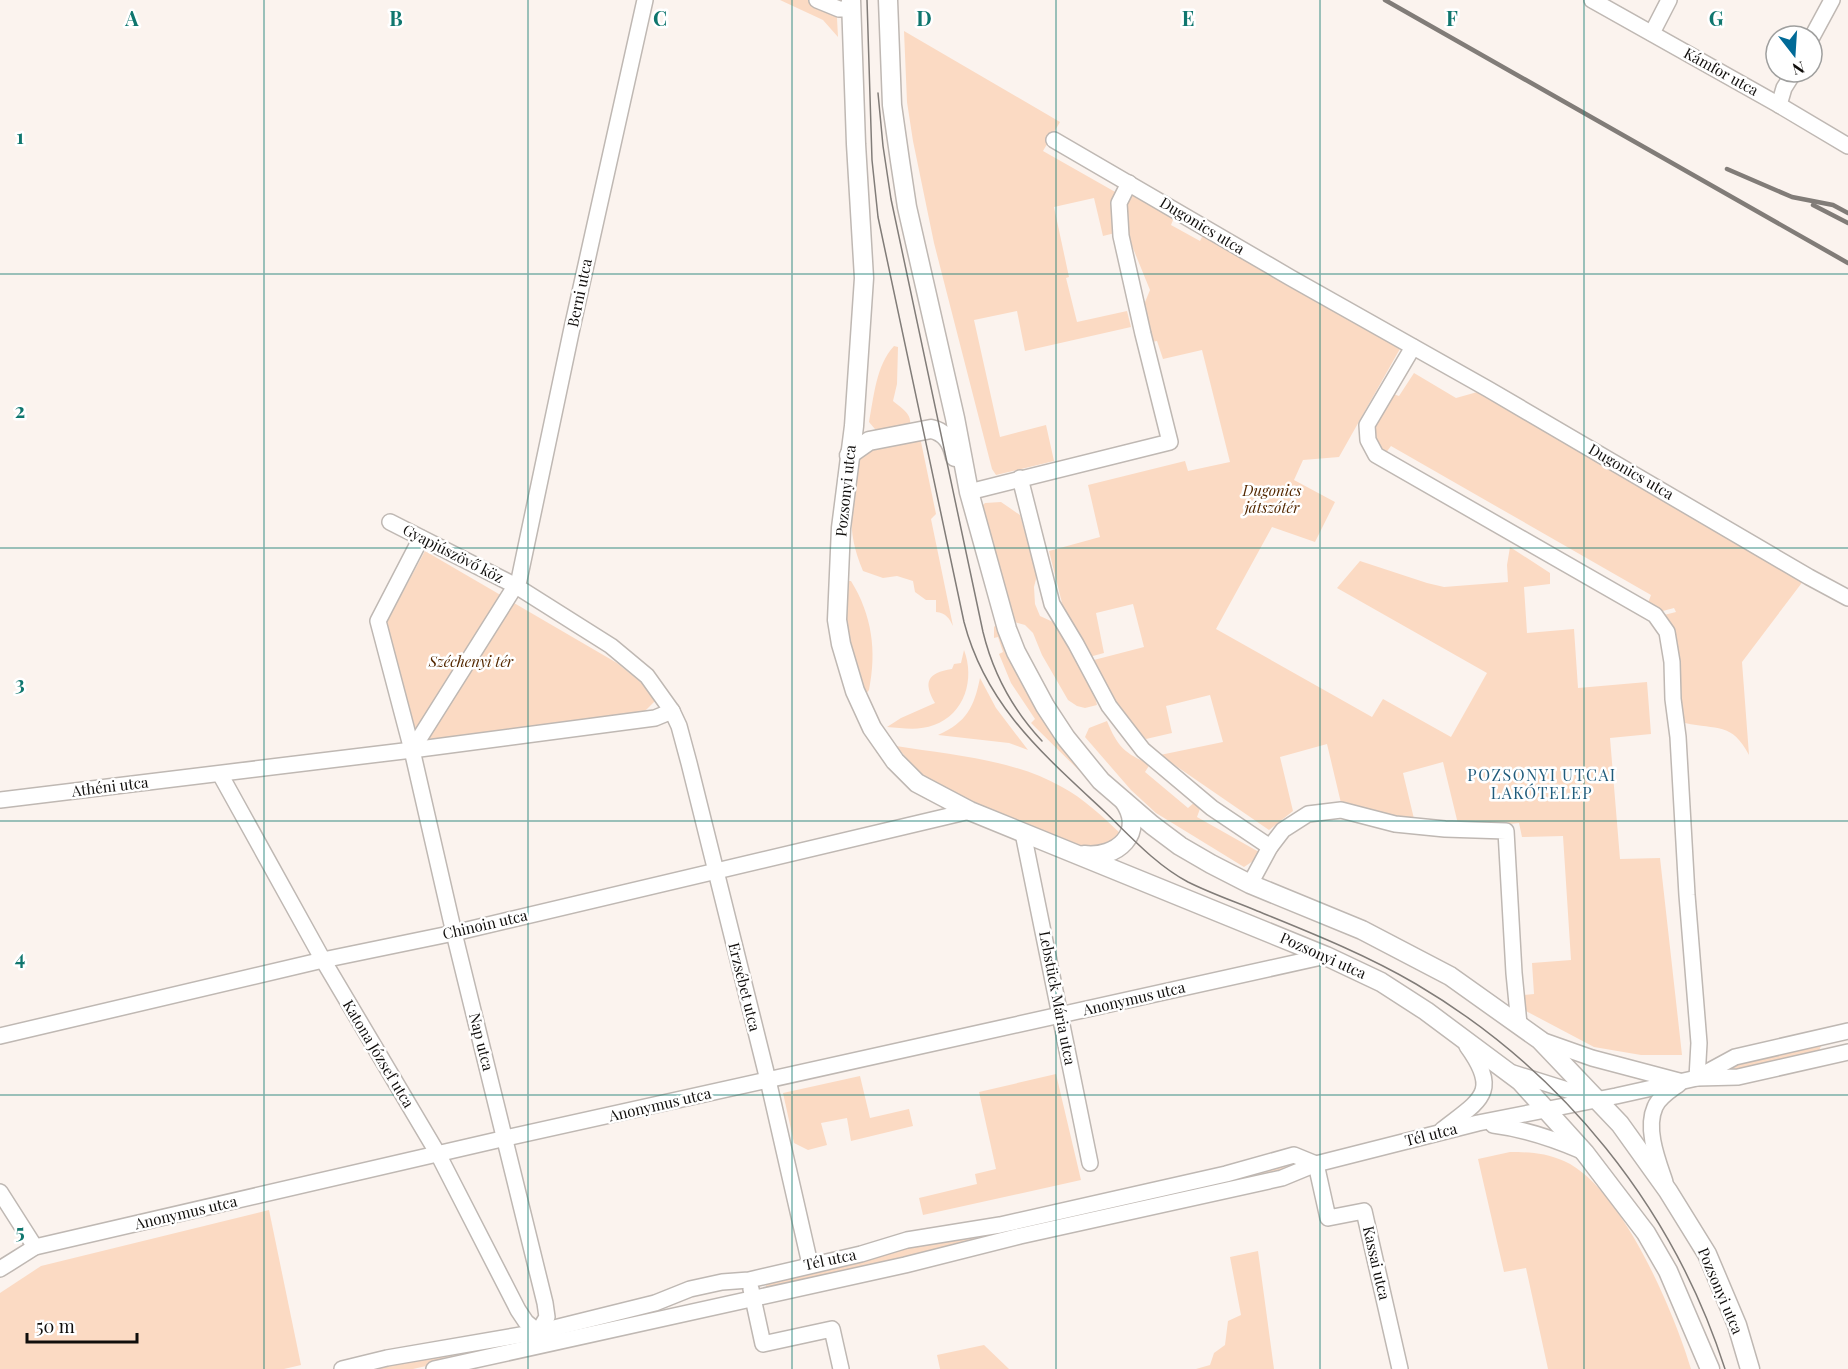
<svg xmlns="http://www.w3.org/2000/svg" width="1848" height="1369" font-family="'Playfair Display',serif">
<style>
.green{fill:#fbdac3}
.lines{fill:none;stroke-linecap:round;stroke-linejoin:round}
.minor-casing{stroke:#bfb8b3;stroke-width:18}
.major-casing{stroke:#bfb8b3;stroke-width:21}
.minor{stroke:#fff;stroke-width:15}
.major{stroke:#fff;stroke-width:18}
.tram{stroke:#817c78;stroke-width:1.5}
.rail{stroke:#817c78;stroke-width:4.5}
.grid{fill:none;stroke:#0f766e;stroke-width:1.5;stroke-opacity:0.55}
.labels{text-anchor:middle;stroke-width:5;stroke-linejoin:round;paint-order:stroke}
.street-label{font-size:15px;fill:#100e0c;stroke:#fff}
.park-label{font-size:15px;font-style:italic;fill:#532800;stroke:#fff}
.neighbourhood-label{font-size:16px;letter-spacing:1.5px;fill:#205b7b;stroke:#fff}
.grid-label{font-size:20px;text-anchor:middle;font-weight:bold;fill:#0f766e;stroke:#fff;stroke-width:5;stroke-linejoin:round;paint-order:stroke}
</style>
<rect width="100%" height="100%" fill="#fbf3ee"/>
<g class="green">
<polygon points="780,0 836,0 838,37 823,20"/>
<polygon points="904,31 1060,122 1043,151 1117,193 1115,233 1103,236 1094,198 1054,207 1069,277 1066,278 1077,322 1127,311 1131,327 1025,351 1017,311 974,320 1000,437 1046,425 1054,461 996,475 992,469 934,243 913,141 907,102"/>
<polygon points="1132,191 1175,215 1171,225 1200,241 1205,231 1401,347 1339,457 1303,460 1294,480 1335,502 1315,542 1272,527 1216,629 1372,717 1383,699 1451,737 1487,673 1337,588 1360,561 1427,583 1444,587 1508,582 1507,565 1510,547 1550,573 1550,584 1524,587 1527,633 1574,629 1578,688 1647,682 1651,734 1610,738 1620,859 1660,858 1682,1055 1641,1055 1594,1047 1524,1010 1523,995 1534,994 1532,963 1571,960 1563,836 1522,837 1519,823 1489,826 1458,824 1443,762 1403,773 1415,823 1341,803 1327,744 1280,757 1293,811 1269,830 1160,755 1223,742 1210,695 1166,706 1172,733 1146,739 1117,707 1090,661 1144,647 1133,604 1096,613 1104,653 1078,660 1093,690 1097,705 1085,708 1077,706 1068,700 1042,655 1033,633 1025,625 1014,622 980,508 985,503 1001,502 1020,515 1037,575 1034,587 1035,604 1040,616 1053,622 1066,619 1049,551 1100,537 1088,485 1185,461 1188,471 1230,462 1202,350 1163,359 1157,341 1152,342 1143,307 1150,290 1128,236 1123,208"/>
<path d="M894,346L898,347L897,384L893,401C904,410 914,415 909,430L880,435L869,422C874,397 876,365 894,346Z"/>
<path d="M1414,373L1456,398L1488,389L1807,576L1742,662L1749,755C1732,722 1717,730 1685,723L1680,711L1664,615L1676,612L1674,608L1659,612L1648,603L1651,595L1391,446L1385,454L1376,443L1374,429L1393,394L1399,396Z"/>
<path d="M920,437L936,514L931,519L953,626C949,618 946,613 936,612V600H926L915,592L913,581L897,576L883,578L863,571C846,531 851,507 856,464C866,444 900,442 920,437Z"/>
<polygon points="425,551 617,663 648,688 655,701 640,716 418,741 386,623"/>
<path d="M848,581H851C872,615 877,651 869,690L866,694C854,659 839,617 848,581Z"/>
<polygon points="998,623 1116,804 1114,805 1031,723 1035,719 1011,683 999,654 1003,652 998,637 994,638 994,627"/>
<path d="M964,650C975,679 965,714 934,725C919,731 902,728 887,727L901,718L935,703C923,682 927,673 952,669L954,664L961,663Z"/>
<path d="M980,678L996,708L1028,750L1009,743L938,735C967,722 974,707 980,678Z"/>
<path d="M1107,721C1117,746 1125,754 1150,764L1145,772L1188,808L1197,800L1202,803L1197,817L1259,852L1256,859L1244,867L1156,813L1131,790L1085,737L1089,728Z"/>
<path d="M896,746C951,755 1013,759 1062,787C1083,798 1103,817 1120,833L1106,847L1088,849L1009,818L925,779Z"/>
<polygon points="1817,1044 1821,1046 1819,1051 1715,1074 1729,1064"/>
<polygon points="1056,1074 1081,1180 923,1215 919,1198 977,1184 975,1174 996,1169 979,1092"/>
<polygon points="860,1076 870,1118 909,1109 913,1126 851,1141 847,1118 821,1123 827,1145 808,1150 794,1143 783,1093"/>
<path d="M1510,1152C1529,1152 1546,1153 1564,1161C1621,1186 1674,1312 1691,1369H1548L1526,1268L1504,1272L1478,1159Z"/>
<polygon points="1295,1162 1298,1163 1297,1168 770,1288 766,1287 766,1283 905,1245"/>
<polygon points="269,1210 301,1365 284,1369 0,1369 0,1293 41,1266"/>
<polygon points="1258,1251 1274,1369 1196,1369 1210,1365 1214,1353 1225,1345 1228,1321 1241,1315 1230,1257"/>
<polygon points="496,1343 522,1344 413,1369 374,1369 386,1364"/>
<polygon points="984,1345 1009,1369 940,1369 937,1355"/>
</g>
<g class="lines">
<defs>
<g id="minor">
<polyline points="817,0 839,9 850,9"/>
<polyline points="1592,0 1779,105 1848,146"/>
<polyline points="1652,33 1669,0"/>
<polyline points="1812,37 1832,0"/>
<polyline points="1779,105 1784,88 1794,72"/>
<polyline points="1054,140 1291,278 1488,389 1809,577 1848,598"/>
<polyline points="1413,347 1367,425 1368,440 1376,455 1655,615 1667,632 1672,662 1673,699 1678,737 1687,895 1699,1043 1697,1078"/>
<polyline points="1020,478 1052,604 1076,644 1109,706 1143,750 1212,808 1270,847"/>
<polyline points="969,492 1170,442 1143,334 1121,236 1119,203 1129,183"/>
<polyline points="421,538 378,621 412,750 454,933 545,1303 547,1317 538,1332"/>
<polyline points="672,711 679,726 689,763 768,1080 810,1264"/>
<polyline points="412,750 519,580 572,328 645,0"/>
<polyline points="220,774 323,960 438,1154 518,1310 526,1322 538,1332"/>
<polyline points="0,800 412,750 655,718 672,711 647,676 611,646 516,586 390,522"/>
<polyline points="1023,833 1090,1163"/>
<polyline points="1250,884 1270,847 1283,830 1308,814 1341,810 1395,824 1445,829 1506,831 1514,973 1519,1024"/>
<polyline points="0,1036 323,960 454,933 970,811"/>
<polyline points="1541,1040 1592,1058 1679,1081"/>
<polyline points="1513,1073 1596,1099"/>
<polyline points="1700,1076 1735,1057 1848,1031"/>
<path d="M1493,1125C1525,1129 1552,1138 1582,1151"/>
<path d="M1442,1130C1480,1100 1501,1093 1467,1046"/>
<polyline points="1316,1164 1328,1218 1364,1211 1400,1369"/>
<path d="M1665,1182C1658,1161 1645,1129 1655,1107C1659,1097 1671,1090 1679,1084"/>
<polyline points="0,1192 35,1247"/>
<polyline points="0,1269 35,1247 506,1138 1326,956"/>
<polyline points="751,1289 763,1344 832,1329 841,1369"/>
<polyline points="342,1369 387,1358 538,1332 655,1303 690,1289 722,1282 749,1280 861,1254 907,1240 1000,1225 1226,1174 1294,1155 1316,1164"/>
<polyline points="434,1369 905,1265 1020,1236 1282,1178 1316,1164 1478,1123 1616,1096 1697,1078 1738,1077 1848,1052"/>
</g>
<g id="major">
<polyline points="851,0 856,144 864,278 854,426 841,528 837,620 841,644 855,691 872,728 895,761 917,783 970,811 1326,956 1381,982 1426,1011 1520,1081 1585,1153 1646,1233 1668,1271 1710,1369"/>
<polyline points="888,0 892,105 900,161 907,207 955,418 969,492 1007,629 1016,652 1045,706 1066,738 1101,781 1152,825 1180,846 1211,864 1250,884 1362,930 1450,976 1540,1040 1620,1124 1668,1191 1707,1254 1737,1325 1750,1369"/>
<path d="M849,455L869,441L931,429C946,432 952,443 955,457"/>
<path d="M1084,855C1117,859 1146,833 1124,801"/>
</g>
</defs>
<use href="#minor" class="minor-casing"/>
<use href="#major" class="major-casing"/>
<use href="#minor" class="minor"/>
<use href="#major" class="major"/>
<g class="tram">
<path d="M867,0L872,160L878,217L964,622C986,706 1043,754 1104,811C1130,836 1156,865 1188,882C1210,893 1233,901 1255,910C1309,932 1365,954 1416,984C1562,1070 1673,1207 1725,1369"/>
<path d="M878,93L883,146L891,199L983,632C993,673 1013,710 1042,741"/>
</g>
<g class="rail">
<polyline points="1385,0 1848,263"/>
<polyline points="1727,169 1792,197 1833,205 1848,213"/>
<polyline points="1813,205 1848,223"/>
</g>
</g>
<path class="grid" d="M264,0V1369M528,0V1369M792,0V1369M1056,0V1369M1320,0V1369M1584,0V1369M0,274H1848M0,548H1848M0,821H1848M0,1095H1848"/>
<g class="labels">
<g class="street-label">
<text transform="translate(1721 72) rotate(29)" y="5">Kámfor utca</text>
<text transform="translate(1202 226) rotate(31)" y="5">Dugonics utca</text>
<text transform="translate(580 293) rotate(-78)" y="5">Berni utca</text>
<text transform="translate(1631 472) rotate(30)" y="5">Dugonics utca</text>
<text transform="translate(846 491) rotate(-84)" y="5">Pozsonyi utca</text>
<text transform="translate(453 554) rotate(27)" y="5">Gyapjúszövő köz</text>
<text transform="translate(110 787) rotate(-7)" y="5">Athéni utca</text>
<text transform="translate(485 925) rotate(-13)" y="5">Chinoin utca</text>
<text transform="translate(1323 956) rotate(24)" y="5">Pozsonyi utca</text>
<text transform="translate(744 987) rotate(76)" y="5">Erzsébet utca</text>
<text transform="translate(1057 998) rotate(79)" y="5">Lebstück Mária utca</text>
<text transform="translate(1134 999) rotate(-13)" y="5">Anonymus utca</text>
<text transform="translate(481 1042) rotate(76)" y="5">Nap utca</text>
<text transform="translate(378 1054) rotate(59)" y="5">Katona József utca</text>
<text transform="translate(660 1105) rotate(-13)" y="5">Anonymus utca</text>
<text transform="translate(1431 1135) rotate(-14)" y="5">Tél utca</text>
<text transform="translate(186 1213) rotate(-13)" y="5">Anonymus utca</text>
<text transform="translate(830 1260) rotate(-12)" y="5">Tél utca</text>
<text transform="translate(1376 1263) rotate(77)" y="5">Kassai utca</text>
<text transform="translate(1720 1291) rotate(67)" y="5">Pozsonyi utca</text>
</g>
<g class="park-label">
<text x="1272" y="496">Dugonics<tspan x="1272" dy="17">játszótér</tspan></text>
<text x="471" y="667">Széchenyi tér</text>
</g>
<g class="neighbourhood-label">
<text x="1542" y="781">POZSONYI UTCAI<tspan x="1542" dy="18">LAKÓTELEP</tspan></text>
</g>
</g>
<g class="grid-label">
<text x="132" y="26">A</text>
<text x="396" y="26">B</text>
<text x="660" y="26">C</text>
<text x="924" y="26">D</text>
<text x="1188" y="26">E</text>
<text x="1452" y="26">F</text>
<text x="1716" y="26">G</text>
<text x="20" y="144">1</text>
<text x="20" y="418">2</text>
<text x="20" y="691">3</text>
<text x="20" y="965">4</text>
<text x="20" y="1239">5</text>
</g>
<g transform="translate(1794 54) rotate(163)"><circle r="28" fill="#ffffff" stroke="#9f9f9e" stroke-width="1.5"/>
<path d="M0-4.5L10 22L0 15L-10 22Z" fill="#016a97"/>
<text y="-9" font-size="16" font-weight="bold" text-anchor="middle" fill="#100e0c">N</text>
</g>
<path d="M27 1333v9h110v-9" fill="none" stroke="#100e0c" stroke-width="3"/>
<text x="36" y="1333" font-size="18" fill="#100e0c" stroke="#ffffff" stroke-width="4.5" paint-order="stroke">50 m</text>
</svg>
